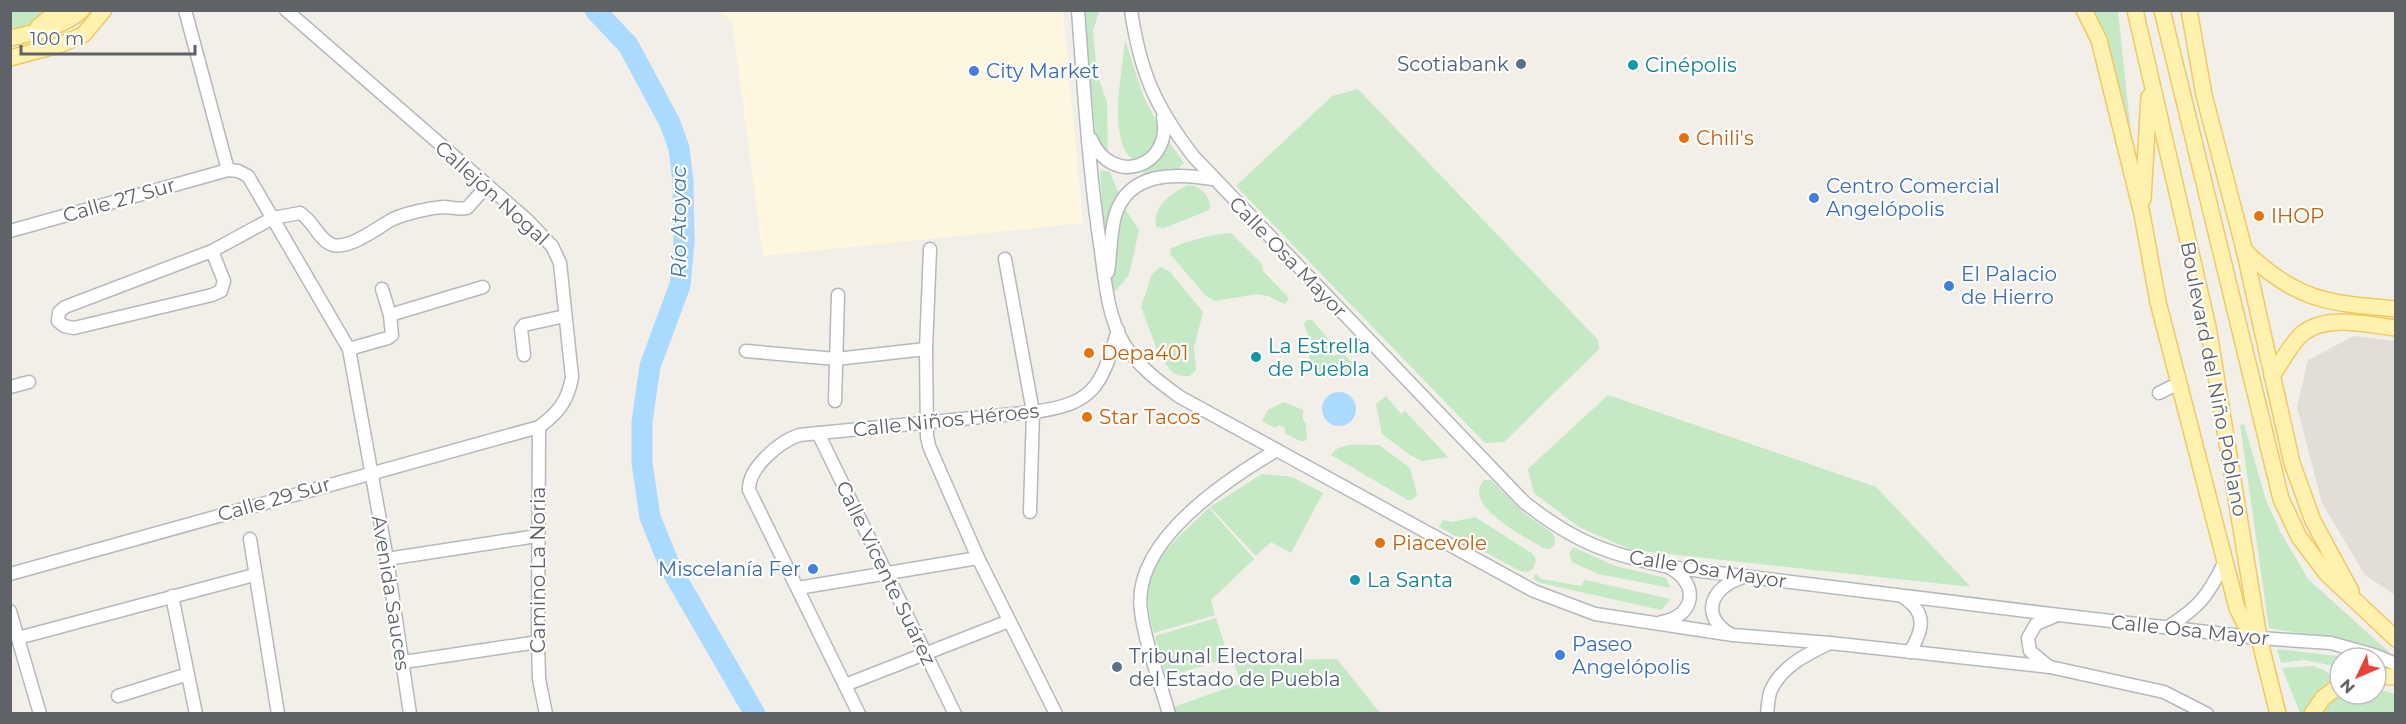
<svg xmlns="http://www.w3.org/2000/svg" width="2406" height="724" font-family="Montserrat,sans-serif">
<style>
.commercial{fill:#fef7e0}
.education{fill:#e1ded6}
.green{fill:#c5e8c5}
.water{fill:#aadaff}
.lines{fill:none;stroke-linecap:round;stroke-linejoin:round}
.river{stroke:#aadaff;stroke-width:21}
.minor-casing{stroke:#b5b8bc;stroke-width:15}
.major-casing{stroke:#f2c960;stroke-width:18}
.minor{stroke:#fff;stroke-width:12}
.major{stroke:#fff2af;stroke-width:15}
.service-dot{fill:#5c6f8a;stroke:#fff;stroke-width:2}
.culture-dot{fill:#0f9aa8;stroke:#fff;stroke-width:2}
.shop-dot{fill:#3f7fe0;stroke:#fff;stroke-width:2}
.food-dot{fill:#e8710a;stroke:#fff;stroke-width:2}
.labels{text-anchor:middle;stroke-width:4.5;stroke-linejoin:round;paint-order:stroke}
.service-label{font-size:20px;fill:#4e5e75;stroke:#fff;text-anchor:end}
.culture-label{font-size:20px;fill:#0d838f;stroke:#fff;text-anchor:start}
.shop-label{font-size:20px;fill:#366cbe;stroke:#fff;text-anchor:start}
.food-label{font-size:20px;fill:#c56008;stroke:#fff;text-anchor:start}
.street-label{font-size:20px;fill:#5f6368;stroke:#fff}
.water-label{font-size:21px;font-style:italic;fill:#4174aa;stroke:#fff}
</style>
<rect width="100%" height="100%" fill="#f1efe8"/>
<polygon class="commercial" points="719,11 1063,11 1083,223 763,256 732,21"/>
<polygon class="education" points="2354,336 2395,341 2395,595 2365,575 2322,503 2297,407 2308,360"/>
<g class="green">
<polygon points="11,11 70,11 11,41"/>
<polygon points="1084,11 1099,11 1093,31 1097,74 1107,102 1108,154 1096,140"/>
<polygon points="2091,11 2118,11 2133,154 2115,69"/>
<path d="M1125,40L1143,95L1161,131C1155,145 1148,153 1135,161C1106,142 1123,70 1125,40Z"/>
<polygon points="1358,89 1598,340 1599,349 1504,442 1485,443 1236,186 1332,96"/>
<polygon points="1169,142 1184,163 1161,186 1149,180 1141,170 1154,163"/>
<polygon points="1100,170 1110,172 1124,207 1139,230 1129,275 1112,295 1106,259"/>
<path d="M1189,185C1201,187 1210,195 1210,208L1207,211L1164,228L1156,227C1152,206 1173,191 1189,185Z"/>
<path d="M1231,233L1262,264L1263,271L1287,296L1289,299L1285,304L1268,296L1257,294L1215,301L1206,296L1170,254L1171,248C1190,240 1210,235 1231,233Z"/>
<polygon points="1160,267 1169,271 1203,312 1194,348 1196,370 1190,376 1183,376 1173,373 1160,357 1141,307 1152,274"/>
<polygon points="1307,320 1312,320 1332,343 1333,347 1330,352 1334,356 1342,353 1352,362 1352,371 1324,378 1308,364 1311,343 1304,324"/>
<polygon points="1608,395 1876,487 1971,587 1632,550 1579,527 1534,493 1528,469"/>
<polygon points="1386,396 1401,414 1405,411 1448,457 1422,461 1410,455 1382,434 1376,404"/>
<polygon points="1283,402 1303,410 1303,420 1306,423 1307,437 1305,441 1300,441 1285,433 1285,428 1279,425 1275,428 1262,421 1268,410"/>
<polygon points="2244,424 2266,500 2280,531 2308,579 2392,655 2359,643 2269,628 2240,425"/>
<path d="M1379,445L1410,468L1417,495L1412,500H1408L1331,455C1338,441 1365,445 1379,445Z"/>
<polygon points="1262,474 1292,477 1323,493 1291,553 1271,542 1256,556 1210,507"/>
<path d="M1484,480H1491L1524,513L1552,533L1555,538L1554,546L1549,549L1543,548C1526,537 1461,506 1484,480Z"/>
<path d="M1209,508L1254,559L1211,600L1215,615L1154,633C1135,567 1166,550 1209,508Z"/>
<polygon points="1475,517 1533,554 1536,560 1533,569 1527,572 1520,571 1439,527 1443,520 1452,522"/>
<polygon points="1573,547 1615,566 1666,578 1671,588 1598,574 1572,562 1569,554"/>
<polygon points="1536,573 1541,579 1581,586 1585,580 1671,599 1661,610 1541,583 1533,579"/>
<polygon points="1216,618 1229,658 1166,677 1155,636"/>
<polygon points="2277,649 2337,656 2344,658 2340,658 2340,667 2304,660 2281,663"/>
<polygon points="1337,659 1380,713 1176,713 1174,707 1241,683 1233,661"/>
<polygon points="2313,666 2324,670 2336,680 2305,713 2300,713 2282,668"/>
<path d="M2376,689L2395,694V713L2321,714C2339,691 2349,694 2376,694Z"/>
</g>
<circle class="water" cx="1339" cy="409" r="17"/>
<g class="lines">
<polyline class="river" points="595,10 628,45 670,123 679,148 683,182 684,242 680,285 650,366 642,422 642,463 650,517 671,569 755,714"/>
<defs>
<g id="minor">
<polyline points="185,10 228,170"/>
<path d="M1078,10C1084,91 1089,172 1101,251C1105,282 1108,317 1124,344C1138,366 1159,382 1180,397L1534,591L1595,614L1733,635L1830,643L2050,667L2164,692L2207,714"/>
<path d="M1131,10C1140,73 1156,108 1194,157L1524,502C1574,542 1608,554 1669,567L2059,615L2259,638L2331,643L2374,655L2396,664"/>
<path d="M1091,139C1112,188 1173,167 1163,117"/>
<polyline points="10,231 228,170 238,171 248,176 349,349 387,559 410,714"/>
<polyline points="930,249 926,349 927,436 929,446 978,558 1056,714"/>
<path d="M212,251L224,281L221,291L212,295L74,328L64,326L58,321L59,312L65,307L212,251L273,218L300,213C313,220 319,241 333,245C351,249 378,227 393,219C407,213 429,208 444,207C452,207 459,210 467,208L487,186"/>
<polyline points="1005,259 1033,412 1030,512"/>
<path d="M1108,272C1111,253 1110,234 1115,216C1128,171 1176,173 1213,179"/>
<polyline points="390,315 483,287"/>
<polyline points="349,349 388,338 392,335 390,315 382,289"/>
<polyline points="746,351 836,359 926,349"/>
<polyline points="524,355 521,329 524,325 565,316"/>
<polyline points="10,387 29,382"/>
<polyline points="2159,393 2171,387"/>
<polyline points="835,401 838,295"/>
<polyline points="539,427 538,642 539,679 546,714"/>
<polyline points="818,433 955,714"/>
<polyline points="250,539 278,714"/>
<polyline points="387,559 537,536"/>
<path d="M10,574L539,427C558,413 568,401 572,377L560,263L552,246L526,219L286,10"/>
<polyline points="798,588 978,558"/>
<polyline points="172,596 196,714"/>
<path d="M1903,597C1928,613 1923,630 1910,652"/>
<polyline points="10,611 40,714"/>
<path d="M1662,622C1695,616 1700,584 1670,568"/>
<path d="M2168,627C2199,607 2208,596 2224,563"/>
<path d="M1730,634C1699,615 1712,587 1741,578"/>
<polyline points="18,638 254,575"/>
<polyline points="404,662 538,642"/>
<polyline points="2049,667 2030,651 2028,638 2036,624 2055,616"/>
<polyline points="845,685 1009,621"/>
<polyline points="118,696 188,674"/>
<path d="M859,714L749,490C748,468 779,442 799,435L1033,412C1095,404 1101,386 1118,330"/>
<path d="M1169,714C1160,681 1145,644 1141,611C1131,542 1226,480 1277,450"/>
<path d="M1767,714C1768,706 1768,697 1771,690C1782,666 1807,654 1830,643"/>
</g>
<g id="major">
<polyline points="2084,10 2099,40 2142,214 2158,302 2237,608 2244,622 2259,638"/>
<polyline points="2135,10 2208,327 2259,638 2278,714"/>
<polyline points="2162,10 2281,499 2299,537 2326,573 2396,639"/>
<polyline points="2189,10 2204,95 2244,249 2292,463 2313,521 2351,591"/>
<polyline points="38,27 59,10"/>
<path d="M10,38C36,32 62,28 82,10"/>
<polyline points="10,58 59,45 83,35 104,10"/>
<polyline points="2143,199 2149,97"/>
<path d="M2244,250C2296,301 2327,303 2396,309"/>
<path d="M2272,376C2282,362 2290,344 2303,333C2327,314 2367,325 2396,328"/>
<polyline points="2376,676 2396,677"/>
<polyline points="2312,714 2323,698 2340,685"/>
</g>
</defs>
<use href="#minor" class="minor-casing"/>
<use href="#major" class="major-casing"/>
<use href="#minor" class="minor"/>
<use href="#major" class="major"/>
</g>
<g class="service-dot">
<circle cx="1521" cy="64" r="6"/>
<circle cx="1117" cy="667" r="6"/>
</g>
<g class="culture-dot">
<circle cx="1633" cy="65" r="6"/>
<circle cx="1256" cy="357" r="6"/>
<circle cx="1355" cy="580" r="6"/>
</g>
<g class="shop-dot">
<circle cx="974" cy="71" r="6"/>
<circle cx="1814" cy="198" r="6"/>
<circle cx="1949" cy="286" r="6"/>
<circle cx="813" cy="569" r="6"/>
<circle cx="1560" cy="655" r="6"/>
</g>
<g class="food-dot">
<circle cx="1684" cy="138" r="6"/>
<circle cx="2259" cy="216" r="6"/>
<circle cx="1089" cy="353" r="6"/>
<circle cx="1087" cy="417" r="6"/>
<circle cx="1380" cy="543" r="6"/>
</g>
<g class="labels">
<g class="service-label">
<text x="1509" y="71">Scotiabank</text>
<text x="1129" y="663" text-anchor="start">Tribunal Electoral<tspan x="1129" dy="23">del Estado de Puebla</tspan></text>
</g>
<g class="culture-label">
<text x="1645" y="72">Cinépolis</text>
<text x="1268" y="353">La Estrella<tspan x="1268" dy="23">de Puebla</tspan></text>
<text x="1367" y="587">La Santa</text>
</g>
<g class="shop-label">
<text x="986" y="78">City Market</text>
<text x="1826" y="193">Centro Comercial<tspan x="1826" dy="23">Angelópolis</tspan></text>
<text x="1961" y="281">El Palacio<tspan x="1961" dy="23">de Hierro</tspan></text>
<text x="801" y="576" text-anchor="end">Miscelanía Fer</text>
<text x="1572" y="651">Paseo<tspan x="1572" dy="23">Angelópolis</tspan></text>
</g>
<g class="food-label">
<text x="1696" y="145">Chili's</text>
<text x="2271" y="223">IHOP</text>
<text x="1101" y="360">Depa401</text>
<text x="1099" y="424">Star Tacos</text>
<text x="1392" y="550">Piacevole</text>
</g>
<g class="street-label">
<text transform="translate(492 193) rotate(42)" y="7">Callejón Nogal</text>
<text transform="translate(119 200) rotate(-16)" y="7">Calle 27 Sur</text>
<text transform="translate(1288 257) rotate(46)" y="7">Calle Osa Mayor</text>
<text transform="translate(2214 379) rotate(79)" y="7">Boulevard del Niño Poblano</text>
<text transform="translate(946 420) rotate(-6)" y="7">Calle Niños Héroes</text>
<text transform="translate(274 499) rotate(-16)" y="7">Calle 29 Sur</text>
<text transform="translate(1708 569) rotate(9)" y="7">Calle Osa Mayor</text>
<text transform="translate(538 570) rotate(-90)" y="7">Camino La Noria</text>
<text transform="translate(886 573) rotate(64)" y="7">Calle Vicente Suárez</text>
<text transform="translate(391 593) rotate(81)" y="7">Avenida Sauces</text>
<text transform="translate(2190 630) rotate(6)" y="7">Calle Osa Mayor</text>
</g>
<g class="water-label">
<text transform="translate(679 222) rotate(-90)" y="7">Río Atoyac</text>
</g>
</g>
<rect width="2406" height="724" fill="none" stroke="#5f6368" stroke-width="24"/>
<g transform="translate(2358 676) rotate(226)"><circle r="28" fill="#ffffff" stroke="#bfc1c3" stroke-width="1.5"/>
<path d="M0-4.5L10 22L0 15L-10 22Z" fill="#ea4335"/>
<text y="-9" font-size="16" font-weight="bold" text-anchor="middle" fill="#5f6368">N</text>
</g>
<path d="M21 45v9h174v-9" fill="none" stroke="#5f6368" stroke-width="3"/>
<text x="30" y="45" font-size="18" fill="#5f6368" stroke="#ffffff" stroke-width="4.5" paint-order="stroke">100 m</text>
</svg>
